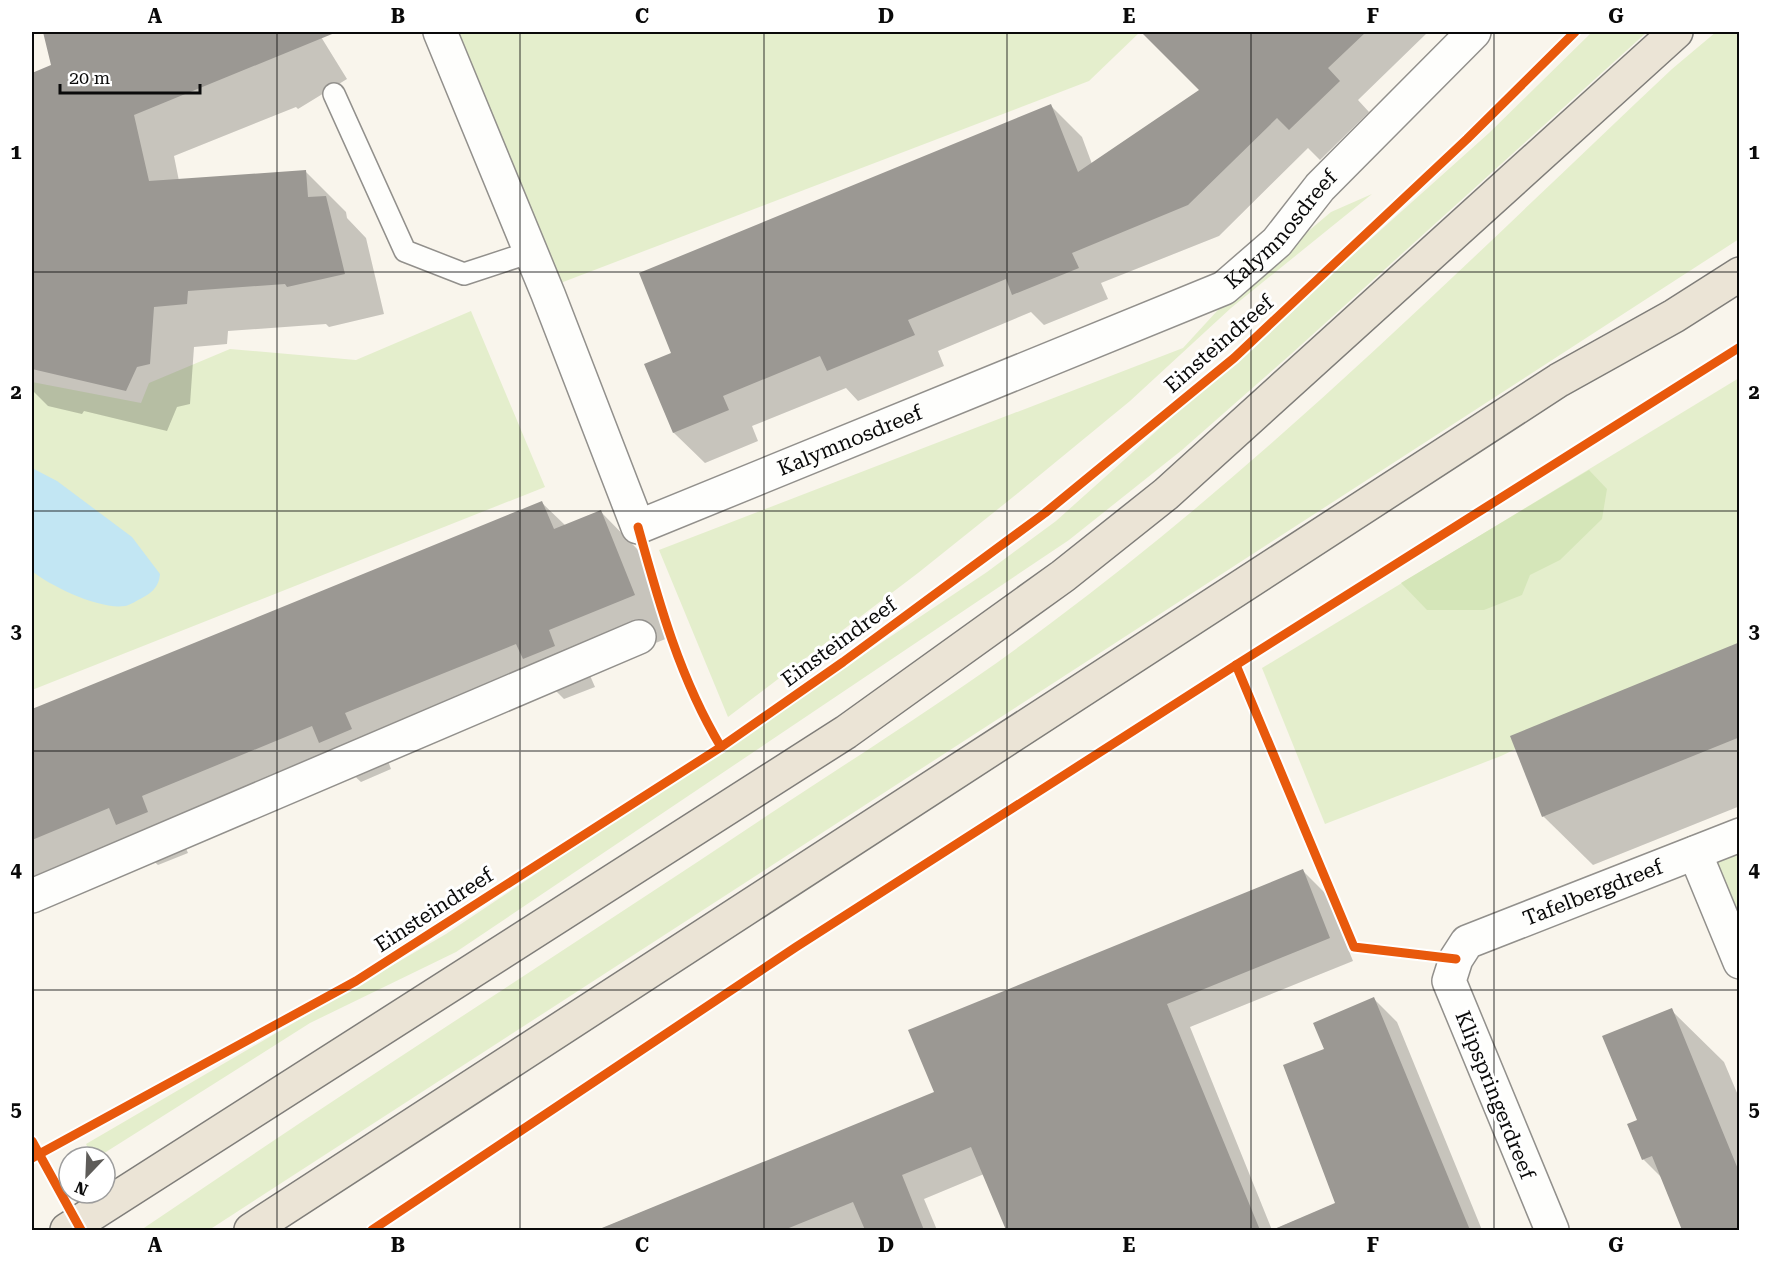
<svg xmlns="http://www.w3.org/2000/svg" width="1771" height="1262" font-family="'Roboto Serif',serif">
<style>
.green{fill:#e4eecc}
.forest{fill:#d5e6b9}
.water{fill:#c2e6f3}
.shadow{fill:#0003}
.building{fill:#9b9893}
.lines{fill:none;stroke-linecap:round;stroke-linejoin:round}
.lane-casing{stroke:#92908c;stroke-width:24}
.street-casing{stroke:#92908c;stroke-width:36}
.primary-casing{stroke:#7f7d79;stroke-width:36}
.lane{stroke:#fefefc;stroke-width:21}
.street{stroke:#fefefc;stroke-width:33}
.primary{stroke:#ebe4d6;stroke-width:33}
.cycleway-casing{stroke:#fff;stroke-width:13}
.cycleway{stroke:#e8590c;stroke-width:9}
.grid{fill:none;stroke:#0a0a0a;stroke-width:1.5;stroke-opacity:0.55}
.labels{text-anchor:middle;stroke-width:6;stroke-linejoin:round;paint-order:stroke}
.street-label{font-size:21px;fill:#0a0a0a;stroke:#fff}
.neatline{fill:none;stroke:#0a0a0a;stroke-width:2}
.grid-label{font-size:20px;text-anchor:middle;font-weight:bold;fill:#0a0a0a}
</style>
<rect width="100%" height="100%" fill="#f9f5ec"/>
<g class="green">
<polygon points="452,32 1140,32 1089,81 550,287"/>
<polygon points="1592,32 1647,32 1290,355 1182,450 1069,540 456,952 310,1023 98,1157 93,1157 86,1144 446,934 987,572 1056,521 1489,133"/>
<path d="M1716,32H1739V239L209,1230H141C349,1088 561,953 771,813C865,751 961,691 1051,623C1274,457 1470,259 1672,69Z"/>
<polygon points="1372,194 1231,308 1130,401 1018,493 918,573 728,717 659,550 1183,348 1228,299 1331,212"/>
<polygon points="471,311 545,487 32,690 32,382 141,403 149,383 230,349 356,360"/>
<polygon points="1739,378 1739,643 1501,756 1325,824 1262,668"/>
<polygon points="1739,835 1739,962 1695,853"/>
</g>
<polygon class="forest" points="1589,470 1607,489 1602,519 1560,560 1530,575 1522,595 1484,610 1427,610 1401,583"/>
<path class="water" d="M32,468L57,481L132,537L160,574C159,586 153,592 142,598C137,600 131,605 125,606C100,610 50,586 32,571Z"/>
<g class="shadow">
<polygon points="48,32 318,32 347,79 298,109 296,107 174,156 179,181 306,172 346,212 347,218 366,238 384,314 329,327 326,324 228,331 227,344 194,347 190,404 177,407 167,431 84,411 82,414 48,406 32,390 32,75 53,66 45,33"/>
<polygon points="1161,32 1428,32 1358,100 1369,112 1320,160 1308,148 1219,236 1101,283 1108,299 1044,325 1031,312 938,351 944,366 858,401 846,388 752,426 758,441 705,463 674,433 646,365 673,354 1051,106 1082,137 1092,164 1201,90 1152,40"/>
<polygon points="542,503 566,526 601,512 641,553 675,635 588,671 595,687 564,699 551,686 385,753 391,769 361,782 347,769 181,837 188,853 158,865 143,851 32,897 32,710"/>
<polygon points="1740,643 1740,806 1593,865 1543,816"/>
<polygon points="1302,870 1326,894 1353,961 1190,1027 1272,1230 1007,1230 984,1174 924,1199 937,1230 598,1230 936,1093"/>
<polygon points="1374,999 1397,1022 1482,1230 1272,1230 1337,1204 1326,1050"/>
<polygon points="1671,1010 1724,1062 1740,1100 1740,1230 1683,1230 1662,1178 1643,1159 1639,1120"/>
</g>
<g class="building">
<polygon points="43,32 337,32 134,115 149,181 306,170 308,197 326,196 345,274 287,287 285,284 188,291 187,304 154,307 150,364 137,367 126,391 32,369 32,73 51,65"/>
<polygon points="1141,32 1366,32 1328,68 1340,81 1314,106 1289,130 1277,118 1188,205 1072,253 1079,268 1012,295 1006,279 908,320 915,335 827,371 820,356 723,396 729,410 673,433 644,364 671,353 639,273 1051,104 1078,172 1199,90"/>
<polygon points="542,501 554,529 601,510 635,595 549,630 555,646 523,659 516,644 345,713 352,729 319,743 312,726 142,796 148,812 116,825 109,808 32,840 32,709"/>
<polygon points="1740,642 1740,737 1542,817 1510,736"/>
<polygon points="1303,869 1330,938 1167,1004 1260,1230 1006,1230 971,1147 902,1175 924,1230 865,1230 853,1202 784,1230 597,1230 934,1092 908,1030"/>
<polygon points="1374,997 1470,1230 1272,1230 1335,1203 1283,1065 1324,1049 1313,1023"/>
<polygon points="1672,1008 1740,1174 1740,1230 1682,1230 1652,1156 1642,1160 1627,1124 1637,1120 1602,1036"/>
</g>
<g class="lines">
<defs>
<polyline id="lane" points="334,94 405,251 464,274 531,252"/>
<g id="street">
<path id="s1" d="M440,32L548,294L638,527L1224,288L1277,242L1320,187L1474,32"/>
<polyline points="1695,853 1740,962"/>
<polyline points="32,896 639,637"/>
<path id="s2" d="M1552,1230L1449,981L1456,959L1467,942L1740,835"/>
</g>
<g id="primary">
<polyline points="67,1230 846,732 1063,576 1166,494 1676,32"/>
<polyline points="251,1230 1559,380 1674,316 1740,274"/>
</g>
</defs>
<use href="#lane" class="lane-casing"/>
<use href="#street" class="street-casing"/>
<use href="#primary" class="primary-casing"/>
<use href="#lane" class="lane"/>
<use href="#street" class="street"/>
<use href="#primary" class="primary"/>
<defs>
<g id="cycleway">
<path d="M638,527C659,603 680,679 721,747"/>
<polyline points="1236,665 1354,947 1456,959"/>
<polyline points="32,1141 81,1230"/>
<polyline points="32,1158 356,981 721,747 843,662 1045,513 1234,358 1467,139 1575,32"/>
<polyline points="372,1230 796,947 1236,665 1740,347"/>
</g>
</defs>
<use href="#cycleway" class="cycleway-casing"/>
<use href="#cycleway" class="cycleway"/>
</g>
<path class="grid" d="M277,32V1230M520,32V1230M764,32V1230M1007,32V1230M1251,32V1230M1494,32V1230M32,272H1740M32,511H1740M32,751H1740M32,990H1740"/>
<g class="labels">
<g class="street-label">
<text dy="7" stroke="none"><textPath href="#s1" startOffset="1248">Kalymnosdreef</textPath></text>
<text transform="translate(1219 344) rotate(-41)" y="7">Einsteindreef</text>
<text dy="7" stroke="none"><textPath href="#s1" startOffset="762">Kalymnosdreef</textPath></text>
<text transform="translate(839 642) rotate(-36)" y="7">Einsteindreef</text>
<text dy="7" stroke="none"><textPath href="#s2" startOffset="448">Tafelbergdreef</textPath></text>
<text transform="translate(434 910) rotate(-33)" y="7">Einsteindreef</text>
<text transform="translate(1495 1095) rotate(68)" y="7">Klipspringerdreef</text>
</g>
</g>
<rect width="1771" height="1262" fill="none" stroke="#ffffff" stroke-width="66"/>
<g transform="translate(87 1175) rotate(203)"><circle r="28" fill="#ffffff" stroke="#9d9d9d" stroke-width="1.5"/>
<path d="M0-4.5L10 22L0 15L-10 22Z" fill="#5e5c59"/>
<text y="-9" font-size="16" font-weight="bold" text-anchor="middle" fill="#0a0a0a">N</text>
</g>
<path d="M60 84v9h140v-9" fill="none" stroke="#0a0a0a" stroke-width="3"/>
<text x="69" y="84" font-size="18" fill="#0a0a0a" stroke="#ffffff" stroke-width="4.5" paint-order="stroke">20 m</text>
<rect x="33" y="33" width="1705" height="1196" class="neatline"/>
<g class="grid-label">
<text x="155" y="23">A</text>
<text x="398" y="23">B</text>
<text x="642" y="23">C</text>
<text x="886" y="23">D</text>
<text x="1129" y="23">E</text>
<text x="1373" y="23">F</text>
<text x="1616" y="23">G</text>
<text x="16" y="159">1</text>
<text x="1754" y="159">1</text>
<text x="16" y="399">2</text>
<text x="1754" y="399">2</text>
<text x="16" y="638">3</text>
<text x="1754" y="638">3</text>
<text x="16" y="877">4</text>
<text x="1754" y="877">4</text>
<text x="16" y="1116">5</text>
<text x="1754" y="1116">5</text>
<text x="155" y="1252">A</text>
<text x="398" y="1252">B</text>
<text x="642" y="1252">C</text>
<text x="886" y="1252">D</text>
<text x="1129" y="1252">E</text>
<text x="1373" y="1252">F</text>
<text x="1616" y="1252">G</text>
</g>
</svg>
